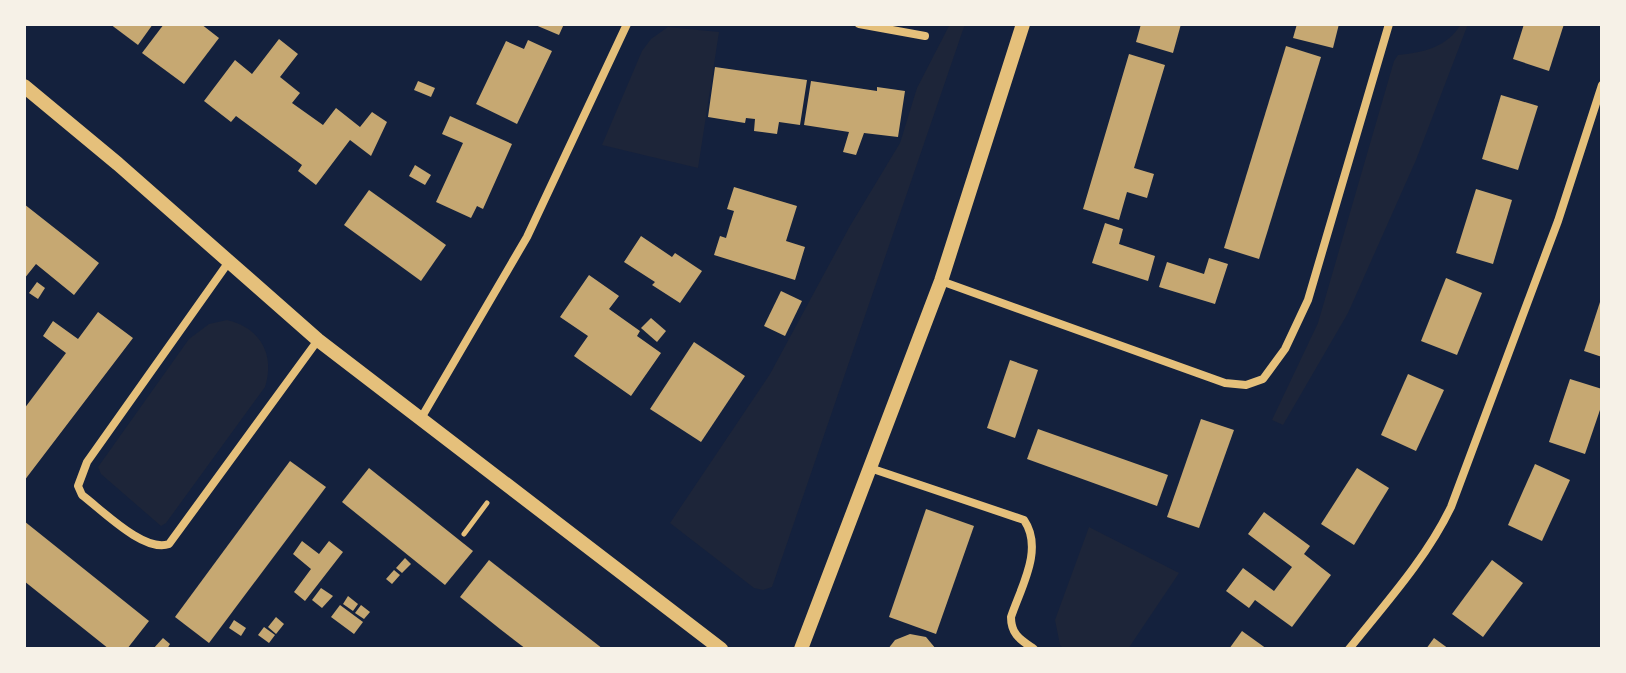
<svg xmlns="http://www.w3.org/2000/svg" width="1626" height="673" font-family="'Work Sans',sans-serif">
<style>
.green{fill:#1d2539}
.building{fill:#c6a872}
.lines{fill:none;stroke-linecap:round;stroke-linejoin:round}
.path{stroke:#e5c07b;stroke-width:5}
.minor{stroke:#e5c07b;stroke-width:8}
.tertiary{stroke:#e5c07b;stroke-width:14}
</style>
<rect width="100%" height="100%" fill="#14213d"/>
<g class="green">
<polygon points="950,24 965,24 772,587 763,590 754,588 670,523 770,374 850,226 900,143 917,88"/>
<path d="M1461,24H1468L1416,160L1348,313L1283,425L1272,420L1318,323L1394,61L1398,55C1422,53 1448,47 1461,24Z"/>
<polygon points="668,27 719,32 698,168 602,145 642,51 651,39"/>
<path d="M227,320C261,328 275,355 265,387L166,523L161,526L101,474L98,467L189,339L209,324Z"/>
<polygon points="1089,527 1179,573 1128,649 1064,649 1060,645 1055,620"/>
</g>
<g class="building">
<polygon points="110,24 153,24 138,45"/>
<polygon points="164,24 201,24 219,38 184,84 142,53"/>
<polygon points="533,24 564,24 559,35"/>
<polygon points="1141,24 1181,24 1173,53 1136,42"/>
<polygon points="1297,24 1339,24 1333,48 1293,38"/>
<polygon points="1524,24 1564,24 1549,71 1513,59"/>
<polygon points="279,39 298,54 280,77 300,93 292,103 323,125 336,108 360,127 372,112 387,122 371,156 350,140 316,185 298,171 302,165 236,116 231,122 204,101 235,60 252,74"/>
<polygon points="528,40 552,51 517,124 476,104 506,41 524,49"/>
<polygon points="1286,46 1321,57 1259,259 1224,248"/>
<polygon points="1129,54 1165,65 1134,168 1154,174 1147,198 1127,192 1119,220 1083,209"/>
<polygon points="715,67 807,80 800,125 779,122 777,134 754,131 755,119 746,118 745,123 708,117"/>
<polygon points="418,81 435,88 431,97 414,90"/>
<polygon points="811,81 877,91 877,87 905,91 898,137 864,133 856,155 843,152 849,132 804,125"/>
<polygon points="1501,95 1538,106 1518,170 1482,159"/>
<polygon points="450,116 512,144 483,209 477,206 471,218 436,202 463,143 442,134"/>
<polygon points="415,165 431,175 425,185 409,176"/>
<polygon points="734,187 797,206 786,241 805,247 795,280 714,255 720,236 726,238 730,224 734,211 727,209"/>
<polygon points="1476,189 1512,200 1493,264 1456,253"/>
<polygon points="369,190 446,245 421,281 344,225"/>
<polygon points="24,204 99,263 74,295 36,264 24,279"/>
<polygon points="1105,223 1123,229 1119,244 1155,256 1148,281 1092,263"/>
<polygon points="641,236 672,257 675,253 702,271 680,303 652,285 655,282 624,262"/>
<polygon points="1209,258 1228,264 1215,304 1159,287 1167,262 1204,274"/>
<polygon points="589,275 619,296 609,309 640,331 637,336 661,353 631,396 574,356 588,336 560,317"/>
<polygon points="1446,278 1482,293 1457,355 1421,341"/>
<polygon points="37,282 45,288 38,299 29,293"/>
<polygon points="781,291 802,301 785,336 764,326"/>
<polygon points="1601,299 1602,299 1602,357 1584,351"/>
<polygon points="98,312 133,338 24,481 24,409 66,353 43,336 53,321 78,339"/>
<polygon points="651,318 666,331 657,342 641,328"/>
<polygon points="694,342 745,376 701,442 650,409"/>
<polygon points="1010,360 1038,370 1015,438 987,428"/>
<polygon points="1408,374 1444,390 1416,451 1381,435"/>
<polygon points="1570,379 1602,389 1602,404 1585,454 1549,442"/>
<polygon points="1201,419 1234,430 1199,528 1167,517"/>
<polygon points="1038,429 1168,475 1157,506 1027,459"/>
<polygon points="290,461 326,487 209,643 175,617"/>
<polygon points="1535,464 1570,480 1542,541 1508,525"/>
<polygon points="369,468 473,551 445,585 342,502"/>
<polygon points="1357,468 1389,488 1354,545 1321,524"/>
<polygon points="926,509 974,526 936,634 889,617"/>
<polygon points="1264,512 1310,546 1304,554 1331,575 1292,627 1255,600 1249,608 1226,591 1243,568 1274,591 1292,567 1248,534"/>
<polygon points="24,521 149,621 127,649 109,649 24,581"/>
<polygon points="302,541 319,554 329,541 343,552 305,601 294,592 311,569 293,554"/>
<polygon points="405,558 411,564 402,573 396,568"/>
<polygon points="489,560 530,592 603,649 526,649 500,629 460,597"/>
<polygon points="1492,560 1523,583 1483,637 1452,614"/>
<polygon points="394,570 400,575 392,584 386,579"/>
<polygon points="321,588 333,596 322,608 312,600"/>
<polygon points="348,596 358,604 353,611 343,604"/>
<polygon points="340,605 363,622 354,634 331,617"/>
<polygon points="361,605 370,612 364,619 355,613"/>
<polygon points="276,617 284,624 276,634 268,627"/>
<polygon points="234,620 246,628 241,636 229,628"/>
<polygon points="264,627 275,635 269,643 258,635"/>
<polygon points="1242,631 1267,649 1229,649"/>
<polygon points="910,634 926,637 936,649 888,649 895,640"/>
<polygon points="163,638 170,644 167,649 153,649"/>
<polygon points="1434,638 1449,649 1426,649"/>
</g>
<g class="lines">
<polyline class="path" points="464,534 487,503"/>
<g class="minor">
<polyline points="859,24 925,36"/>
<path d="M228,263L87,462L78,486L82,495C102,510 144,553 169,544L318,340"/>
<polyline points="941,281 1225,383 1246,385 1263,379 1285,349 1308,300 1389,24"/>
<polyline points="420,420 527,237 627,24"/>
<path d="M870,468L1024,520C1044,549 1021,587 1011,617C1011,635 1021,640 1034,649"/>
<path d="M1349,649C1385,604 1426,559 1451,507L1558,221L1602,85"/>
</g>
<g class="tertiary">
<polyline points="24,86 118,164 318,340 721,649"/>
<polyline points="801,649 941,281 1023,24"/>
</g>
</g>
<rect width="1626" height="673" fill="none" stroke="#f6f1e7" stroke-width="52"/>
</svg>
